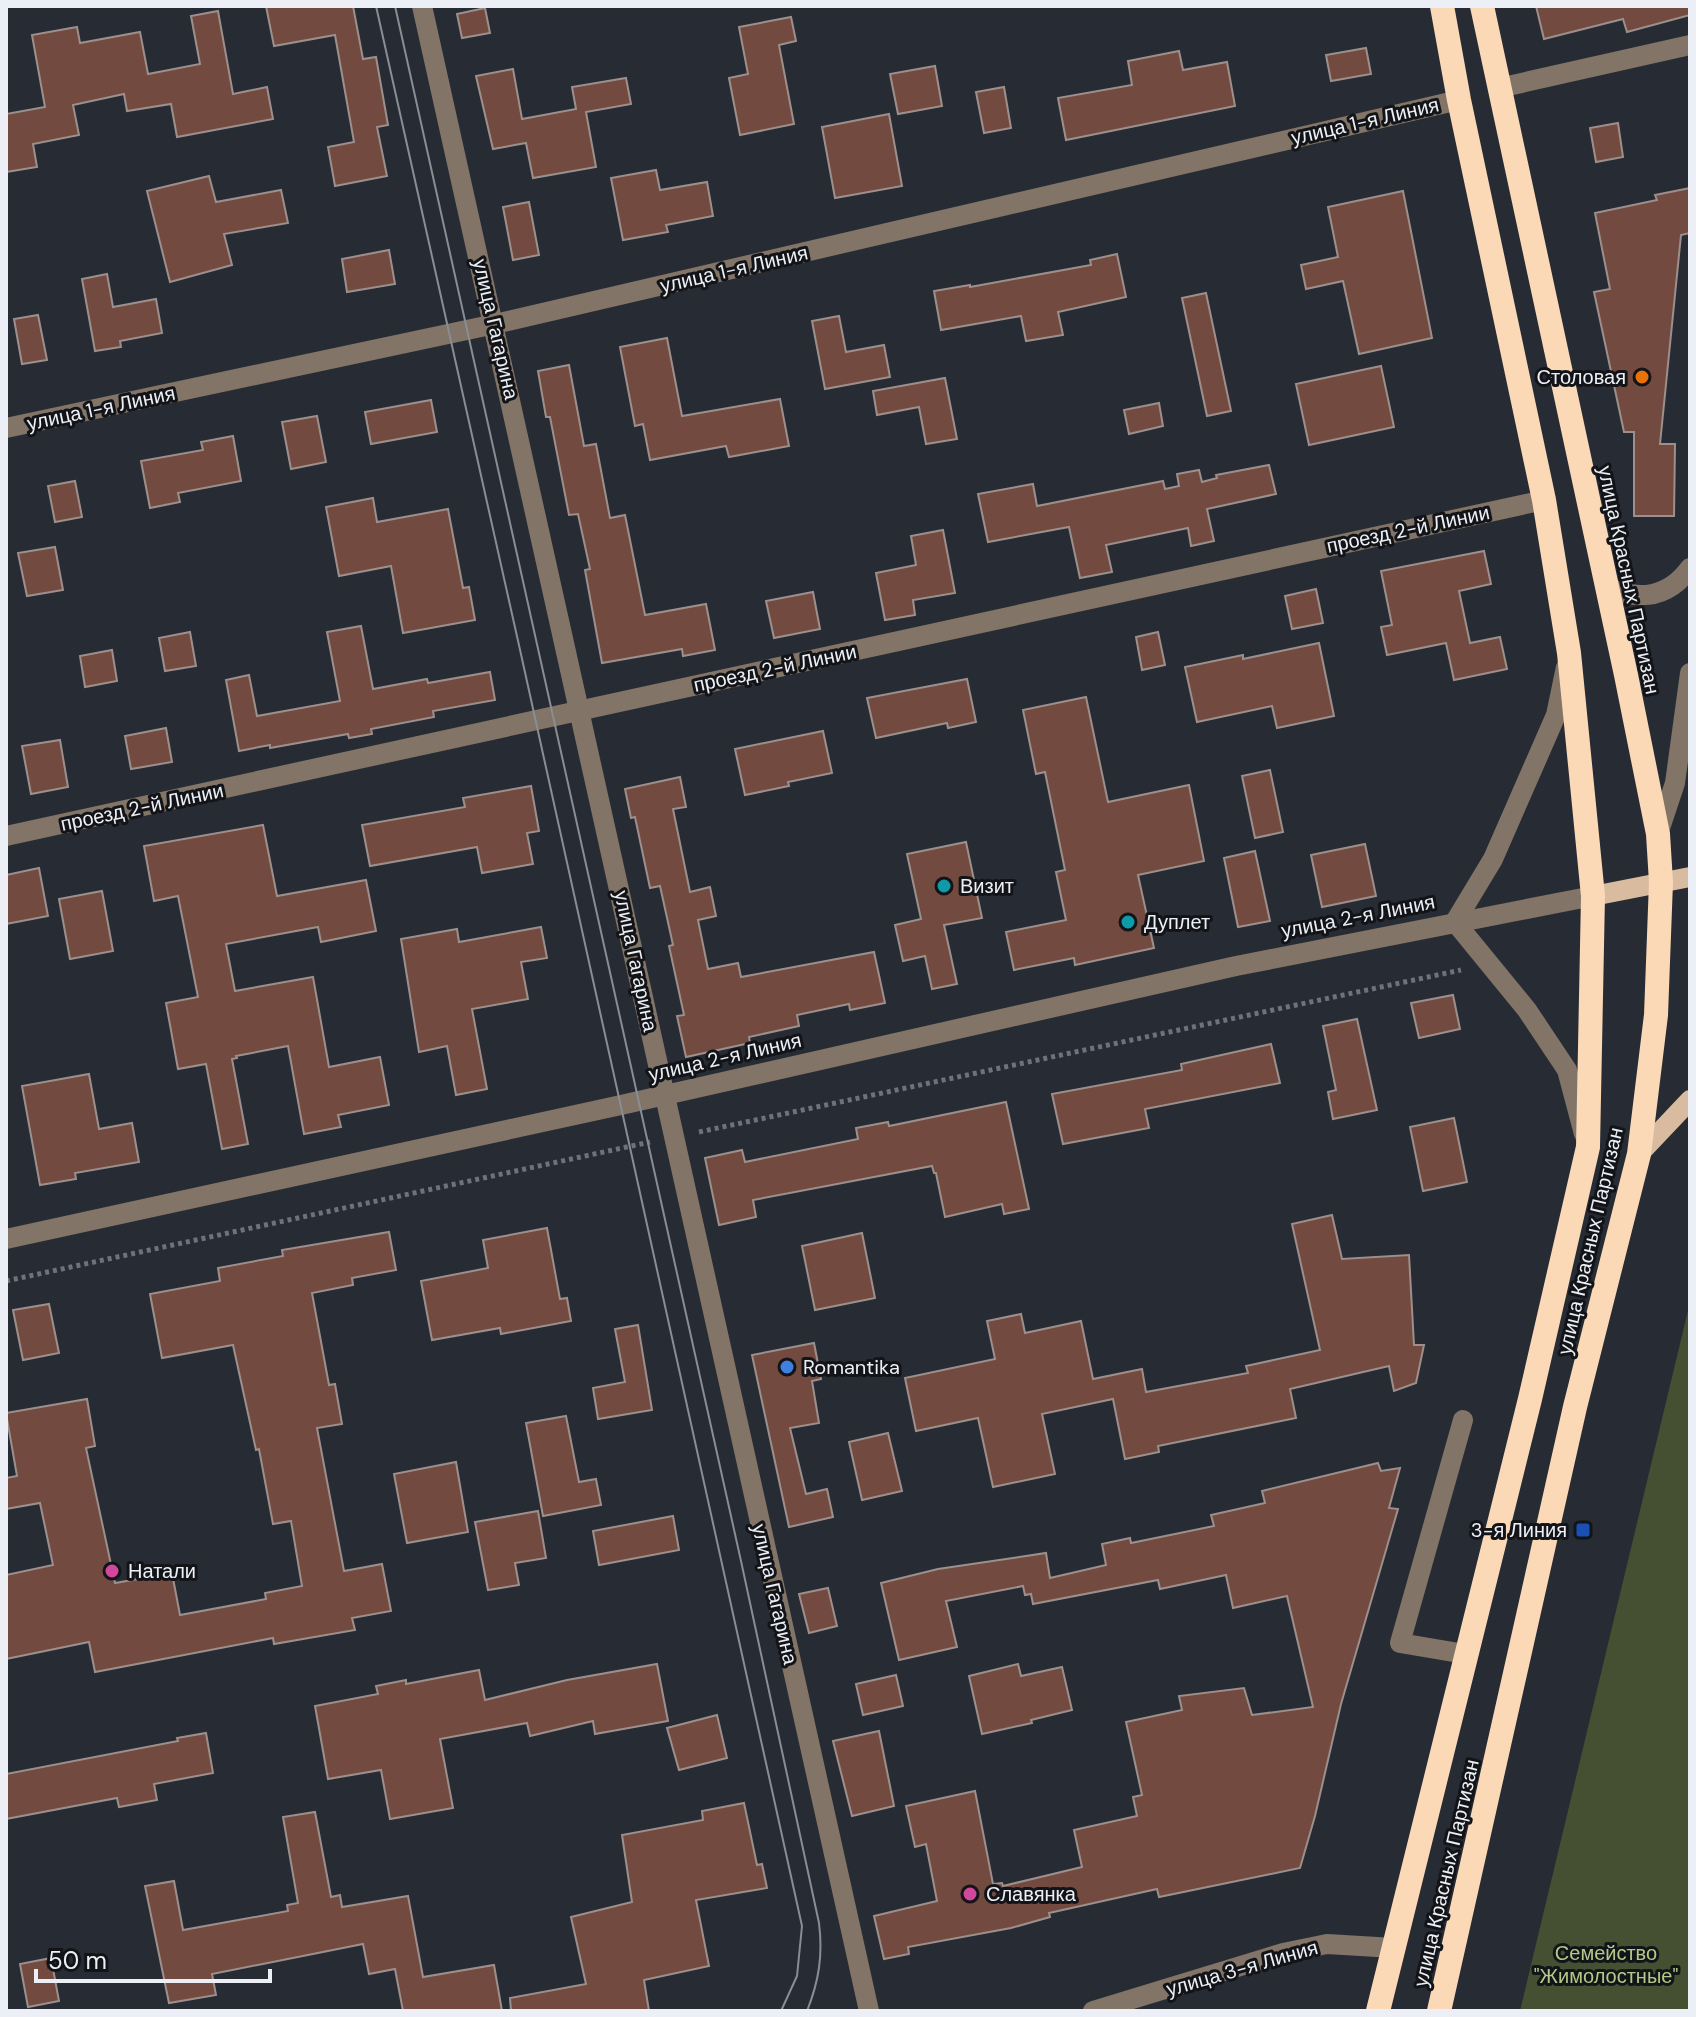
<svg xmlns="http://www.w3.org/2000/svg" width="1696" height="2017" font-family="'DM Sans',sans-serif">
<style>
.green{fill:#454f32}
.building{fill:#734a40;stroke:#9c8f8c;stroke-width:2}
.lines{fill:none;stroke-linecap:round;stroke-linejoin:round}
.path{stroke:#6e727a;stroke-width:5;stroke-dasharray:4 4;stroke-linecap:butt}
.minor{stroke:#827467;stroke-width:20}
.major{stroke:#d9bca0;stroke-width:20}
.highway{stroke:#fbd9b7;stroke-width:24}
.tram{stroke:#898d94;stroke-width:2}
.food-dot{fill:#e8710a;stroke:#121418;stroke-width:3}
.culture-dot{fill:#0f9aa8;stroke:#121418;stroke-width:3}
.shop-dot{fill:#3f7fe0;stroke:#121418;stroke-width:3}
.transit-dot{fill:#1a4fb4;stroke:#121418;stroke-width:3}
.hotel-dot{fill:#d1479c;stroke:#121418;stroke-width:3}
.labels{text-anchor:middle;stroke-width:6;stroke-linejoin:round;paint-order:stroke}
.street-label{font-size:20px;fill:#eceff5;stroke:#121418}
.poi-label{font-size:20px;fill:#eceff5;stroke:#121418;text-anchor:start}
.park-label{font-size:20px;fill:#b3c989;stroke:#121418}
</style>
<rect width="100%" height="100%" fill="#272c34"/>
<polygon class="green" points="1690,1302 1690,2011 1520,2011"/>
<g class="building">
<polygon points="266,6 353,6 363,59 376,57 388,125 377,127 387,176 335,186 328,147 354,142 335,35 274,46"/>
<polygon points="1536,6 1690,6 1690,15 1627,32 1623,19 1544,39"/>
<polygon points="485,8 490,33 462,38 457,14"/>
<polygon points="218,11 233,94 267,87 273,119 177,137 171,104 127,111 124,94 73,105 79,135 33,144 37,167 6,172 6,114 45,107 32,35 77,27 80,43 140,32 148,74 200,64 191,16"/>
<polygon points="791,17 796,41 779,45 794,124 740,135 729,78 748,74 739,27"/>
<polygon points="1366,48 1371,74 1331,81 1326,55"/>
<polygon points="1179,51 1183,70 1227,62 1235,106 1066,140 1058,98 1132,85 1128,61"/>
<polygon points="935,66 942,106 898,114 890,74"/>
<polygon points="513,69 522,119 576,109 572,87 626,78 631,104 586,112 596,167 533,178 526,143 493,149 476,76"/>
<polygon points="1004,87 1011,128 984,133 976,92"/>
<polygon points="889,114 902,186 835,198 822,127"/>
<polygon points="1618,123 1623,157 1596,162 1590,128"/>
<polygon points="656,170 660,190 707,182 713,216 666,225 668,232 623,240 611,178"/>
<polygon points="209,176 216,202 281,190 288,223 224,234 232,265 170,282 147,191"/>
<polygon points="1690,188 1690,233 1681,235 1660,444 1675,444 1674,516 1634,516 1634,432 1624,432 1594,292 1610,289 1595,213 1657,200 1655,195"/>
<polygon points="1403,191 1432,338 1359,354 1343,281 1306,289 1301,265 1338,257 1328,207"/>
<polygon points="529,202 539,255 513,260 503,207"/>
<polygon points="389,250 395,284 347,292 342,259"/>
<polygon points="1117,254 1126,297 1058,312 1063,335 1026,341 1021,316 941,330 934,291 970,285 970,287 1091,265 1090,260"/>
<polygon points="107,274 113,307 156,299 162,333 120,341 121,347 95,351 82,279"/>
<polygon points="1206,293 1231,411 1207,416 1182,298"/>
<polygon points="38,315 47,360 22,364 14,319"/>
<polygon points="839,316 846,352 884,345 890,377 825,389 812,321"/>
<polygon points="667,338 682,416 780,399 789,446 729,457 726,446 650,460 643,424 635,426 620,347"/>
<polygon points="569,365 584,446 596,444 610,518 625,515 645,615 706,604 715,650 683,656 682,649 602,663 585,570 590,569 578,514 569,515 550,417 546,417 538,371"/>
<polygon points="1381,366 1394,427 1309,445 1296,384"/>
<polygon points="945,378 957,439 926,444 919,407 877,415 873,391"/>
<polygon points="431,400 437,432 371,444 365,412"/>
<polygon points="1159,403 1163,426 1129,434 1124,410"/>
<polygon points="317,416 326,462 291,469 282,422"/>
<polygon points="233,436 241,481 178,493 180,502 150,508 141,461 203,450 201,442"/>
<polygon points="1269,465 1276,494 1207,509 1214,541 1191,546 1188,528 1106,545 1112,572 1080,578 1069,527 988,542 978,494 1033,484 1037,506 1163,481 1165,489 1179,486 1177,474 1199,470 1202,482 1217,478 1216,475"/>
<polygon points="75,481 82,517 55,522 48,486"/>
<polygon points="373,498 377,522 448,509 463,588 469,587 475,620 403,633 391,566 339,576 326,507"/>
<polygon points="943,530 955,593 913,600 915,615 885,620 876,573 916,565 911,536"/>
<polygon points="55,547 63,590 27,596 18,553"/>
<polygon points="1484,551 1491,584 1459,591 1470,643 1500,637 1507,669 1454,680 1446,643 1387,655 1381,627 1392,625 1381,571"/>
<polygon points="1316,589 1323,623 1292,629 1285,596"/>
<polygon points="813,592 820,629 774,638 766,601"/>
<polygon points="361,626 373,689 427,679 428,683 490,672 495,700 433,711 434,717 371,729 372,734 349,738 348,734 270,748 270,745 239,751 226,680 249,675 257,716 340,701 327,632"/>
<polygon points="190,632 196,666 165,671 159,638"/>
<polygon points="1158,632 1165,665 1142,670 1136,637"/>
<polygon points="1319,643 1334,716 1277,728 1272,706 1197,722 1185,667 1243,655 1243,659"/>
<polygon points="112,650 117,681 85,687 80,656"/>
<polygon points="967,679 976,722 948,728 947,723 876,738 867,698"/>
<polygon points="1086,697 1108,802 1189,785 1204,861 1138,875 1154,948 1075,965 1074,958 1014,970 1006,932 1066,920 1056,872 1065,870 1045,772 1036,774 1023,710"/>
<polygon points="166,728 172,762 131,769 125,736"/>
<polygon points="823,731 832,773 788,782 789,786 745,795 735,749"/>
<polygon points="60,740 68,787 31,794 22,746"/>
<polygon points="1270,770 1283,832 1255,838 1242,776"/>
<polygon points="680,777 686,807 673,809 690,892 710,887 716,916 698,920 708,969 738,963 741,977 874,952 885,1003 850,1010 849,1004 797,1015 799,1026 749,1037 750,1043 686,1057 677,1016 684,1015 669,946 673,945 660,886 650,888 635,817 631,818 625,789"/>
<polygon points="531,786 539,831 527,833 533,864 482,873 477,847 370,866 362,825 465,807 463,798"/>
<polygon points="263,825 277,896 366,880 376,931 321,942 318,927 226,944 235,991 313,977 329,1067 380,1057 389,1105 338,1115 341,1127 304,1134 288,1046 236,1056 237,1058 232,1059 248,1144 222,1149 206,1064 178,1069 166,1003 198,997 178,896 154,901 144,846"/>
<polygon points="966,842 982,918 944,925 957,984 932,989 925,956 903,961 895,925 921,919 907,854"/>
<polygon points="1365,844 1376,896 1322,907 1311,855"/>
<polygon points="1255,851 1270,921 1238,927 1224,858"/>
<polygon points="39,868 48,916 6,924 6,875"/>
<polygon points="102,891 113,951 70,959 59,899"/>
<polygon points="541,927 547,958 521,962 528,999 472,1009 487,1089 456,1095 447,1046 419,1052 401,939 457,929 459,942"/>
<polygon points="1453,995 1460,1029 1419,1038 1411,1003"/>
<polygon points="1357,1019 1377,1110 1333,1119 1328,1092 1336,1090 1323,1026"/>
<polygon points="1271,1044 1280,1083 1145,1109 1149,1128 1063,1144 1052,1094 1182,1070 1181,1064"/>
<polygon points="89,1074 99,1129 132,1123 139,1162 75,1173 76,1179 40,1185 22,1086"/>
<polygon points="1006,1102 1029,1209 1004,1214 1002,1204 945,1217 936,1173 934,1173 932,1166 753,1200 756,1217 719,1225 705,1158 742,1150 745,1162 858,1139 856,1128 888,1122 889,1126"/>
<polygon points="1454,1118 1467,1182 1423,1191 1410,1127"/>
<polygon points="1332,1215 1342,1259 1409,1255 1414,1345 1424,1345 1416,1383 1394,1391 1389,1366 1290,1389 1296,1418 1158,1446 1159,1452 1125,1459 1113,1399 1042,1414 1055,1474 993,1487 978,1418 916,1431 905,1378 995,1359 987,1321 1021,1314 1025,1333 1081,1321 1093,1379 1142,1369 1146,1392 1248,1373 1246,1366 1320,1350 1292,1224"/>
<polygon points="547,1228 560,1299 567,1298 571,1321 501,1334 500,1328 432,1340 421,1281 488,1268 483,1240"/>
<polygon points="389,1232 396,1270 352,1278 353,1285 312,1293 329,1385 335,1384 342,1424 317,1428 344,1571 382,1564 391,1611 352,1618 355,1630 274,1644 273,1638 95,1672 89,1642 6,1659 6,1575 53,1565 40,1503 6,1509 6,1478 17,1476 6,1413 87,1399 95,1446 86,1448 115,1583 172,1573 180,1615 266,1599 265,1593 302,1586 291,1521 273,1524 259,1449 256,1450 233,1345 162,1358 150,1294 220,1281 218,1268 283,1256 282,1250"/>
<polygon points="862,1233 875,1298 815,1310 802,1246"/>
<polygon points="49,1304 59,1353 23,1360 13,1310"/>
<polygon points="638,1325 652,1410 598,1419 593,1388 625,1382 615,1329"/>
<polygon points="814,1343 821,1379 812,1381 819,1423 790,1428 806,1494 827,1489 833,1517 789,1527 752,1355"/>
<polygon points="566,1416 579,1482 596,1479 601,1505 543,1516 526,1423"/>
<polygon points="888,1433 902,1491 862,1500 849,1442"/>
<polygon points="456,1462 468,1532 407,1543 394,1474"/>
<polygon points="1378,1463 1381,1471 1400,1468 1389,1508 1398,1509 1341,1704 1315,1816 1300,1868 1159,1897 1157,1889 1049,1913 1050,1917 1011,1928 908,1947 909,1954 884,1959 874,1916 937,1901 926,1844 915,1847 906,1806 975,1791 993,1884 1002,1883 1003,1886 1082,1867 1074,1830 1137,1816 1133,1797 1142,1795 1126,1722 1182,1710 1179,1696 1244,1688 1252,1715 1313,1707 1287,1596 1233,1608 1226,1575 1160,1589 1158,1580 1033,1604 1031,1594 1025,1595 1023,1586 946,1601 957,1647 899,1660 881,1583 938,1569 1046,1553 1050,1578 1106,1565 1102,1544 1130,1538 1131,1543 1214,1526 1211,1515 1265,1503 1262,1491"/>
<polygon points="538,1511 546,1558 515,1563 519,1585 488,1590 475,1522"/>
<polygon points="673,1516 679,1550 599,1565 593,1531"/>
<polygon points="828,1588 837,1626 809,1633 799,1594"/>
<polygon points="657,1664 668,1721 595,1734 593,1721 530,1736 527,1723 440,1739 453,1808 390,1819 381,1770 328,1779 315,1706 378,1694 376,1686 406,1680 406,1684 479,1670 485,1700 567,1680"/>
<polygon points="1018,1664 1021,1676 1062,1667 1072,1710 1031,1720 1032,1723 982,1734 969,1676"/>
<polygon points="896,1675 903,1706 863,1715 856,1684"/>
<polygon points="717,1715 727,1758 679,1770 667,1728"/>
<polygon points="879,1731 894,1806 852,1816 833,1741"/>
<polygon points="206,1733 213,1773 154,1784 157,1800 119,1807 117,1798 6,1819 6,1774 178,1741 177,1738"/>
<polygon points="744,1803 757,1865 762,1864 767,1888 696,1900 709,1966 644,1980 649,2011 511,2011 510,1998 586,1984 571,1917 632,1902 622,1835 703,1820 702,1811"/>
<polygon points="315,1812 331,1897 340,1895 342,1907 408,1896 423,1977 494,1965 502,2011 403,2011 395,1969 369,1974 363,1944 212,1974 216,1995 169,2003 145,1886 174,1881 183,1930 288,1911 287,1905 298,1903 283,1817"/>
<polygon points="51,1958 59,2001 28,2007 20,1964"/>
</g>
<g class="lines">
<g class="path">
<polyline points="699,1132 1461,970"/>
<polyline points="6,1281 650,1142"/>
</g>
<g class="minor">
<polyline points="422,6 869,2011"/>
<polyline points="1499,88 1690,45"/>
<polyline points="6,428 495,324 1459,100"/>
<path d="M1606,587C1639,601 1668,598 1690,568"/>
<polyline points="1658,834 1675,783 1690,673"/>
<polyline points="6,836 1544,500"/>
<polyline points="1455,922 1493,859 1556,715 1566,667"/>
<polyline points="1455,922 1527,1010 1567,1070 1584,1134"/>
<polyline points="6,1239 621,1105 1236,966 1593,896"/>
<polyline points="1463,1420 1400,1643 1465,1654"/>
<polyline points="1093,2011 1283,1953 1327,1944 1394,1948"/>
</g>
<g class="major">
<polyline points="1593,896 1690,877"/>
<polyline points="1639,1154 1690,1100"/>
</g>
<g class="highway">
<polyline points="1378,2011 1530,1399 1588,1147 1593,896 1569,653 1544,500 1459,100 1442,6"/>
<polyline points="1439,2011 1575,1407 1639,1154 1656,1015 1661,882 1658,834 1626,675 1482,6"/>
</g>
<g class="tram">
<path d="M376,6C518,646 665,1285 802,1926L797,1976L781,2011"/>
<path d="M395,6L741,1561L819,1923C823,1955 819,1981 807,2011"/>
</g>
</g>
<circle class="food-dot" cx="1642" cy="377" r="8"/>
<g class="culture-dot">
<circle cx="944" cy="886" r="8"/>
<circle cx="1128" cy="922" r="8"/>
</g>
<circle class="shop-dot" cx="787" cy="1367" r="8"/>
<rect class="transit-dot" x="1575" y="1522" width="16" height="16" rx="4"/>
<g class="hotel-dot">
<circle cx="112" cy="1571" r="8"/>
<circle cx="970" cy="1894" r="8"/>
</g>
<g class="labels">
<g class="street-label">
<text transform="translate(1365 121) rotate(-13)" y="7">улица 1-я Линия</text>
<text transform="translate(734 269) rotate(-13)" y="7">улица 1-я Линия</text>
<text transform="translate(496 329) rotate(77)" y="7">улица Гагарина</text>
<text transform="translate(101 408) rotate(-12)" y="7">улица 1-я Линия</text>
<text transform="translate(1408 529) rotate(-12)" y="7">проезд 2-й Линии</text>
<text transform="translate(1629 580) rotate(78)" y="7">улица Красных Партизан</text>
<text transform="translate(775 668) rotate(-12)" y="7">проезд 2-й Линии</text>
<text transform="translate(142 807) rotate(-12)" y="7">проезд 2-й Линии</text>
<text transform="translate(1358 916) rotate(-11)" y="7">улица 2-я Линия</text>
<text transform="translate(636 961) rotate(78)" y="7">улица Гагарина</text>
<text transform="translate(725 1057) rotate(-13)" y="7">улица 2-я Линия</text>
<text transform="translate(1590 1241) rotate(-77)" y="7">улица Красных Партизан</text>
<text transform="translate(775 1594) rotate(77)" y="7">улица Гагарина</text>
<text transform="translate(1446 1873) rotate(-77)" y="7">улица Красных Партизан</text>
<text transform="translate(1242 1968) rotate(-16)" y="7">улица 3-я Линия</text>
</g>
<g class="poi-label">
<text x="1626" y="384" text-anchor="end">Столовая</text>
<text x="960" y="893">Визит</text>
<text x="1144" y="929">Дуплет</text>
<text x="803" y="1374">Romantika</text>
<text x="1567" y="1537" text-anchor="end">3-я Линия</text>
<text x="128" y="1578">Натали</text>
<text x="986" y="1901">Славянка</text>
</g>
<g class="park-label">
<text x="1606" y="1960">Семейство<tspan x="1606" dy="23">"Жимолостные"</tspan></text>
</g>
</g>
<rect width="1696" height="2017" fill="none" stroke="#eceff5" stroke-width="16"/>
<path d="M36 1969v12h234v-12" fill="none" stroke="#eceff5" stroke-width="4"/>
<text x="48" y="1969" font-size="24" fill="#eceff5" stroke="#121418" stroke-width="6" paint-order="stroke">50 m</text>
</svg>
